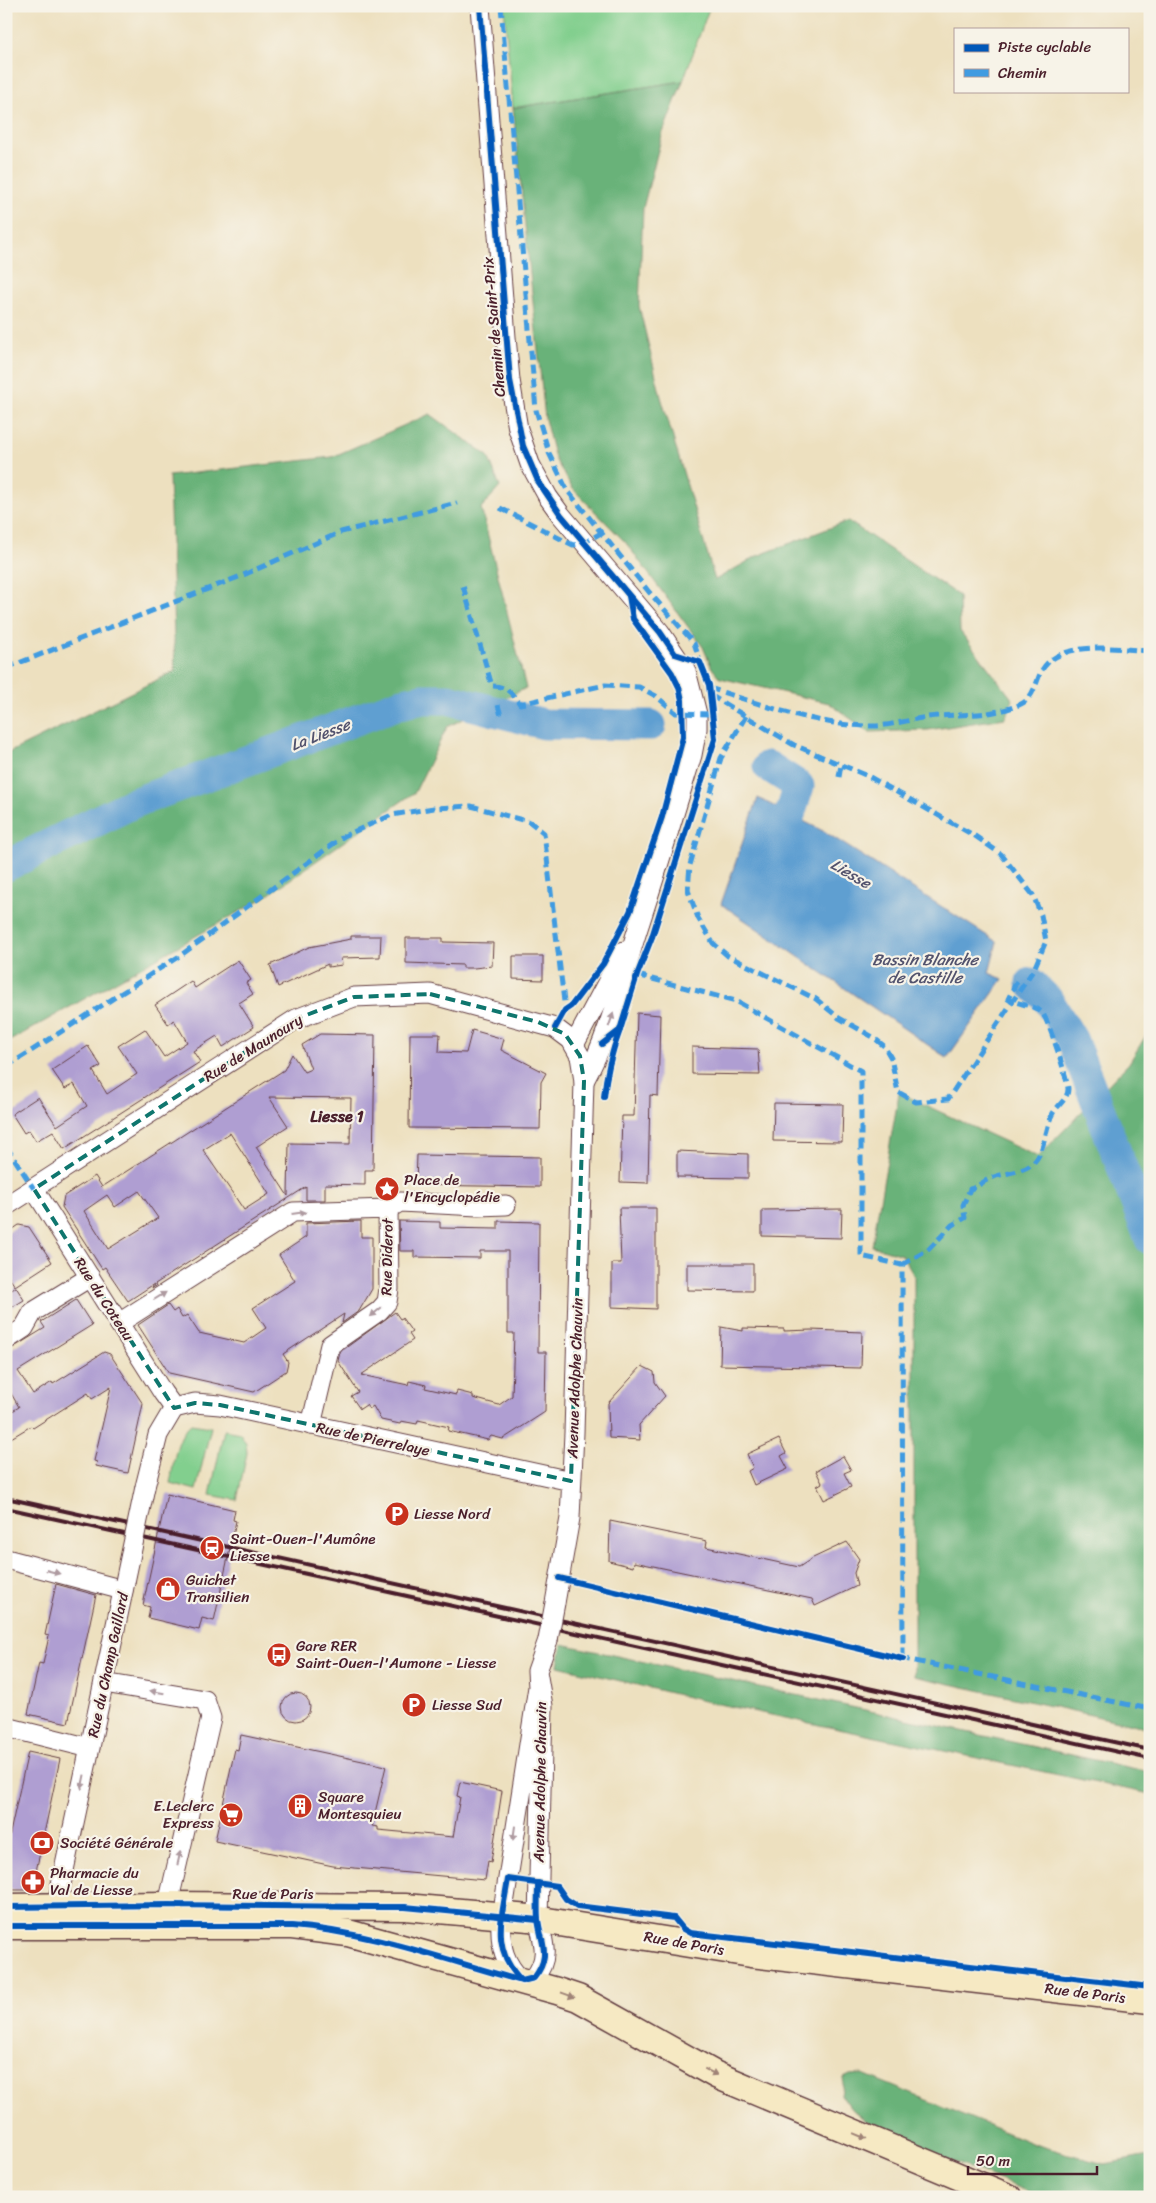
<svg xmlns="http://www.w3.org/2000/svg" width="1156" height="2203" font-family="Sriracha,sans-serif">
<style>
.green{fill:#82cf8e;stroke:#66775c}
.forest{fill:#69b279;stroke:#5a6852}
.water{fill:#5e9fd1;stroke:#545f7e}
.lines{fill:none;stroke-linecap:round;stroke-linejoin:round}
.river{stroke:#5e9fd1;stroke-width:31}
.building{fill:#af9ed2;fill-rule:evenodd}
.street-casing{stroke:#623c41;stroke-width:21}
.secondary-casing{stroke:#623c41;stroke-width:29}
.street{stroke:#fff;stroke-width:19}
.secondary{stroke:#f6e9c3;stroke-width:26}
.rail{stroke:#4a1f2b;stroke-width:4}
.street-bridge-casing{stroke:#623c41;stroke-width:21;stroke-linecap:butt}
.street-bridge{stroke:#fff;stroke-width:19}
.quiet{stroke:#409be1;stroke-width:5;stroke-dasharray:10 5;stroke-linecap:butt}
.cycleway-casing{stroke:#f7f3e8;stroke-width:9}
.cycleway{stroke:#0057b8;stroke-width:6}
.oneway{fill:#ae9aa0}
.oneway2{fill:#a08477}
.marked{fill:none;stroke:#0f766e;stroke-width:4;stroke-dasharray:10 6;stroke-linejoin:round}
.labels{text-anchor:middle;stroke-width:4.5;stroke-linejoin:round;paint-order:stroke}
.street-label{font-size:15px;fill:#4a1f2b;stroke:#f7f3e8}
.poi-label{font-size:15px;fill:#4a1f2b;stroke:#f7f3e8;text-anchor:start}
.water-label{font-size:16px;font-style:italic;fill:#52526d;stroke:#f7f3e8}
.neighbourhood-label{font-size:16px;font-weight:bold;fill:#4a1f2b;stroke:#f7f3e8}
</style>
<rect width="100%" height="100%" fill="#f7f3e8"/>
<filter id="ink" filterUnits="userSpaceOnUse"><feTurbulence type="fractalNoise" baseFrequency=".02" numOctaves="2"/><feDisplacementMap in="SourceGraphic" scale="10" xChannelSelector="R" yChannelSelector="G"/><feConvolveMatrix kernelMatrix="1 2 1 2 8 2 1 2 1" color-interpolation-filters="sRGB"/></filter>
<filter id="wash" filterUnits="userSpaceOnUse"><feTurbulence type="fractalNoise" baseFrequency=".0096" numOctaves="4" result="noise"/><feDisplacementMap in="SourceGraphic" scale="20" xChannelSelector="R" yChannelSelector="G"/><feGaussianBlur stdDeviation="1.12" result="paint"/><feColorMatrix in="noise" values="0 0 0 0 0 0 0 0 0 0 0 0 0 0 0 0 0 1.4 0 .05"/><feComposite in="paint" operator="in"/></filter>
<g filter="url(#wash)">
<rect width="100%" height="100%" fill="#ede0bf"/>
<g class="green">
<polygon points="504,6 710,6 683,81 513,108"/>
<path d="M191,1424L211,1427L196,1490L170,1483C174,1464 175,1437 191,1424Z"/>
<polygon points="224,1430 240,1433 246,1443 247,1453 237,1500 210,1495"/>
</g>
<g class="forest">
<polygon points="683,81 662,135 643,208 639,306 661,397 715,580 757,556 848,521 959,596 960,631 1013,700 1005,718 928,730 869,732 829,703 720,678 712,668 703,647 626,543 573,489 555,459 545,419 513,108"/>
<polygon points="430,414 488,456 500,487 481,508 526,688 447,727 415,792 262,899 6,1043 6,754 175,671 169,476 332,457"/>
<polygon points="1150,1029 1150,1728 914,1676 914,1276 902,1255 872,1246 899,1093 1038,1157 1129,1063"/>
<polygon points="562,1644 1150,1772 1150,1794 704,1701 558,1666"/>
<polygon points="863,2074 1034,2144 1104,2164 1150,2156 1150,2197 1042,2197 879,2132 853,2110 841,2095 844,2078 850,2075"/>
</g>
<polygon class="water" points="758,798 825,832 997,942 989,973 1003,979 947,1058 721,904"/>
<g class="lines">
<g class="river">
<polyline points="768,766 799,786 784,834 803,845"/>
<polyline points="6,866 131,804 399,704 423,699 448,699 544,724 651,725"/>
<polyline points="1031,983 1048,1000 1072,1039 1150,1239"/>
</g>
</g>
<g id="blocks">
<g class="building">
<polygon points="351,936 381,936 380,957 341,958 342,965 328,967 328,964 278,987 270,965 309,947 351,939"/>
<polygon points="406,938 443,938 443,942 493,943 492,966 474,968 463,968 463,965 406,963"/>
<polygon points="513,956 543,956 543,980 513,979"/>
<polygon points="238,960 251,980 246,983 253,994 239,1003 254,1027 223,1047 217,1036 193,1051 200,1062 64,1149 53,1131 36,1141 29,1130 24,1133 12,1114 38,1097 57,1126 87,1106 74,1084 65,1089 52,1070 88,1046 101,1066 93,1071 107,1094 137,1074 118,1046 145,1029 164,1057 187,1042 174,1020 168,1024 155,1005 191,981 195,988"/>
<polygon points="637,1013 660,1015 658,1096 650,1095 648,1183 620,1182 622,1116 634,1116"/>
<polygon points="472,1030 504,1039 501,1050 546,1073 541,1082 540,1129 409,1128 410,1034 440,1034 439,1052 466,1053"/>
<path d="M320,1034L375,1035L373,1170H365V1185L325,1184V1200H306V1187L155,1284L156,1286L152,1288L154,1284L128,1301L105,1267L102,1269L62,1207L64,1196L95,1176L102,1187L284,1070L292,1054L304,1072L311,1069L302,1045ZM269,1097L351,1098L350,1144L289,1143L288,1196L256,1147L288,1126ZM230,1133L269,1194L244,1210L203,1150ZM139,1191L158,1218L108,1249L84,1211L107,1195L115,1207Z"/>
<polygon points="692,1047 758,1049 760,1075 692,1074"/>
<polygon points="774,1103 843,1104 842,1142 773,1141"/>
<polygon points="677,1151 748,1154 748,1178 677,1177"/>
<polygon points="417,1155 540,1157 540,1187 416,1185"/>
<polygon points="619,1208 656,1208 656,1309 612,1307 612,1263 621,1263"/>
<polygon points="842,1209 841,1238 762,1236 762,1210"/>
<polygon points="361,1221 361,1237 372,1237 372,1289 359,1311 342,1323 344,1314 283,1354 288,1362 286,1371 254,1392 169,1373 138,1325 168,1305 173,1312 177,1309 182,1318 187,1315 199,1333 244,1343 266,1328 253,1308 295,1281 279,1255 306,1237 306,1223"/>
<polygon points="399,1221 440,1222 440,1228 498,1229 498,1221 539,1222 538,1352 546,1352 545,1412 503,1439 491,1436 488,1440 448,1431 449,1427 418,1420 417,1424 401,1421 400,1424 381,1420 373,1406 369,1409 366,1405 360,1409 351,1396 358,1392 338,1361 340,1352 395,1312 400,1319 402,1318 412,1332 409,1334 413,1340 361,1375 408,1385 409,1381 426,1385 425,1388 456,1395 457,1391 473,1395 473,1398 499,1405 512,1396 514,1333 508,1333 508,1251 480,1251 480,1258 414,1257 414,1251 400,1251"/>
<polygon points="19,1225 29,1227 52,1262 15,1286 6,1273 6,1234"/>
<polygon points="687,1264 753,1264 753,1291 687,1290"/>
<polygon points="16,1287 24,1300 6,1311 6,1294"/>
<polygon points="76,1300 92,1325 18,1371 33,1394 52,1382 53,1384 104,1352 110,1354 143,1404 128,1473 96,1466 97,1462 94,1461 111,1387 92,1399 88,1393 33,1428 31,1426 6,1441 6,1415 19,1407 6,1385 6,1352 45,1328 41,1322"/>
<polygon points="721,1327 743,1331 743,1328 784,1329 784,1331 811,1330 862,1332 861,1368 720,1365"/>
<polygon points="642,1366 654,1372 655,1382 665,1396 639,1425 640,1440 609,1438 608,1403"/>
<polygon points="779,1439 786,1453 781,1456 788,1469 754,1485 748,1471 753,1468 747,1454"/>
<polygon points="843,1456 851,1470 844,1473 851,1487 824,1500 817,1486 822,1483 816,1471"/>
<polygon points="167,1494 235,1510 233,1520 236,1521 214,1621 202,1618 199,1630 148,1618 150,1607 143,1605"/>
<polygon points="610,1521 707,1541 706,1547 799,1567 813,1558 847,1542 859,1559 854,1573 857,1586 815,1606 812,1599 634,1562 633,1567 609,1561"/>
<polygon points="56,1584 96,1595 68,1723 28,1714 39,1663 43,1664 49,1636 45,1635"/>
<circle cx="296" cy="1707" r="14"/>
<polygon points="241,1735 386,1766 372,1826 378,1827 378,1830 453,1837 460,1797 457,1796 460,1782 502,1791 491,1862 488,1861 485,1880 333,1866 215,1841 235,1749 238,1750"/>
<polygon points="28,1752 60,1759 32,1890 6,1890 6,1851"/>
</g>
</g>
</g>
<g filter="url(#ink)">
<use href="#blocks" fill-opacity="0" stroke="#623c41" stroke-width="1"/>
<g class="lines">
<defs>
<g id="street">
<path d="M480,6L506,337L510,380L518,429L530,464L548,497L561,515L660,632L686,671L697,714V729L692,755C675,811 658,867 640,922C622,976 612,1031 584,1081"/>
<polyline points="574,1045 624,951"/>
<polyline points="34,1189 163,1393 174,1408"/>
<polyline points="6,1206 296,1019 354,997 430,994 555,1028 571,1040 580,1056 584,1081 574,1433 570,1518 555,1603"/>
<polyline points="388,1209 400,1202 478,1206 506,1205"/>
<polyline points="119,1323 293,1212 388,1209 389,1289 387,1302 379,1311 330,1345 311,1425"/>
<polyline points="6,1340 24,1328 33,1312 90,1277"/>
<polyline points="174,1408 195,1403 220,1405 571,1481"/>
<polyline points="145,1487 158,1435 174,1408"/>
<polyline points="6,1559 123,1590"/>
<path d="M537,1671L543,1706L538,1920C544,1943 550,1958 534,1978L522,1981C504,1963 500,1947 501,1923L538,1687L537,1671L548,1640"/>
<polyline points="104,1683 205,1700 211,1718 165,1917"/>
<polyline points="6,1727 90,1748"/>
<polyline points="56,1919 56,1908 125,1582"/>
</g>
<g id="secondary">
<polyline points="6,1907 168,1905 405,1907 529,1918 751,1954 1150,2000"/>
<polyline points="6,1926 292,1926 348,1933 373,1940 557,1991 578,1998 716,2075 1008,2197"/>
</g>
</defs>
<use href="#street" class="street-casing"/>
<use href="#secondary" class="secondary-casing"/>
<use href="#street" class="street"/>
<use href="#secondary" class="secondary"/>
<g class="rail">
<polyline points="6,1498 1150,1750"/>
<polyline points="6,1508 1150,1759"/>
</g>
<defs>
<g id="street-bridge">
<polyline points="125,1582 145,1487"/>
<polyline points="548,1640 555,1603"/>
</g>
</defs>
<use href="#street-bridge" class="street-bridge-casing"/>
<use href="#street-bridge" class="street-bridge"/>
<g class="quiet">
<polyline points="501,6 536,410 549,453 567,490 649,592 694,643 701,664"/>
<polyline points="500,508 573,545 584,543 601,533"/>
<path d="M463,586L492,686C506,686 511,692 520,704L605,685L639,687L656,696L676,713L712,714"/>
<polyline points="6,668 241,576 341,532 457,503"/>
<path d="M709,688C762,704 818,727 875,726C896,725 917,717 939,716C966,714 995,716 1021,704C1034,698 1036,681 1042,670C1060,639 1121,649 1150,651"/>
<polyline points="710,695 794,745 868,776 975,836 1001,854 1033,895 1041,915 1046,941 1034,969 948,1099 916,1102 898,1092 891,1058 884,1046 873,1037 839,1018 816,999 728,956 713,943 698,918 688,890 690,865 721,758 746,716"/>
<polyline points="498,705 502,719"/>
<polyline points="839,777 841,765"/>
<polyline points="637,975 736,1001 861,1071 861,1256 902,1265 903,1659"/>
<polyline points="6,1067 181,955 344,836 392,815 434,808 471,806 530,822 544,833 565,1010"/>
<polyline points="6,1146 34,1189"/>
<path d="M902,1265L928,1250L952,1225L965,1218L963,1205L970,1189C980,1186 981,1182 989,1179C1003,1172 1020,1174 1032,1164C1045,1153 1045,1129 1052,1115C1056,1106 1068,1100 1068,1089C1068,1080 1049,1022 1043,1014C1036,1004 1018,1005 1008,999L1017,981"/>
<polyline points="900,1658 1150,1709"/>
</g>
<defs>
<g id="cycleway">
<polyline points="480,6 510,380 523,446 538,481 561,515 660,632 675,654 700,662 709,685 715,739 652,937 637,975 620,1030 602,1044"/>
<polyline points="555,1028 565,1010 571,1006 603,964 630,912 662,817 683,737 682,700 679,687 672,673 633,619 629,596"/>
<path d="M604,1097C606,1074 612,1051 620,1030"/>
<polyline points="559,1578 903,1659"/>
<polyline points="6,1907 168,1905 369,1907 405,1907 538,1920"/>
<path d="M6,1926H292C370,1932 446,1960 522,1981L534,1978C552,1955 541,1944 538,1919C537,1907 538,1895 538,1883"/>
<path d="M522,1981C490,1949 502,1918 508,1879L557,1886L566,1899L577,1906L674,1918L683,1929L690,1933L1150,1987"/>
</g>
</defs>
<use href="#cycleway" class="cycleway-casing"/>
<use href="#cycleway" class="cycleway"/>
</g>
<defs><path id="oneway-solid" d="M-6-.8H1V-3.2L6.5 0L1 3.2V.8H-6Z" transform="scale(1.25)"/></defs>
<g class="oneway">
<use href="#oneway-solid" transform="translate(611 1020) rotate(-71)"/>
<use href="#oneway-solid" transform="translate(299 1213) rotate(-7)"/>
<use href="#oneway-solid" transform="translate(160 1296) rotate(-32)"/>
<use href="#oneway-solid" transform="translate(376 1312) rotate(140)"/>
<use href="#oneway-solid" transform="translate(53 1572) rotate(15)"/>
<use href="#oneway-solid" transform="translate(157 1692) rotate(-170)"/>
<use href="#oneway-solid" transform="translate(83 1782) rotate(102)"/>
<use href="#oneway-solid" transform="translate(514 1833) rotate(98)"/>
<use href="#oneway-solid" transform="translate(179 1858) rotate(-77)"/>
</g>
<g class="oneway2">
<use href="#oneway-solid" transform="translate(568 1995) rotate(20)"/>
<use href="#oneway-solid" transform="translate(711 2072) rotate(27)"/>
<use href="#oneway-solid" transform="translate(860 2136) rotate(22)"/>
</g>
</g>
<path class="marked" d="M430,994L538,1022L565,1034L580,1056L584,1081L571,1481L220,1405L195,1403L174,1408L34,1189L296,1019L354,997Z"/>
<defs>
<symbol id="sight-disc" viewBox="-11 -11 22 22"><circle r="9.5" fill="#c8321e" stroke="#f7f3e8"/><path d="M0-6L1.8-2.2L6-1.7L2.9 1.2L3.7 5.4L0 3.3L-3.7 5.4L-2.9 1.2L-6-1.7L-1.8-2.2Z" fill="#fff"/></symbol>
<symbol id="parking-disc" viewBox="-11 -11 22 22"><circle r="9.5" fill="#c8321e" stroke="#f7f3e8"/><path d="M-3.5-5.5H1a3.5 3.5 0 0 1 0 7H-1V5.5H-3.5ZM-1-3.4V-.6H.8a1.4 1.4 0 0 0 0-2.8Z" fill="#fff"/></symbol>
<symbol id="station-disc" viewBox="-11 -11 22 22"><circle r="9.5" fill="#c8321e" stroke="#f7f3e8"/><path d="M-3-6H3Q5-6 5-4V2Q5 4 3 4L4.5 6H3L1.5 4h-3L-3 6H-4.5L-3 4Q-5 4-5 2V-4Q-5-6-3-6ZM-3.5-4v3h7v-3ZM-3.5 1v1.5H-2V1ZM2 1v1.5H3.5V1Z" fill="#fff"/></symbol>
<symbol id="shop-disc" viewBox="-11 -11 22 22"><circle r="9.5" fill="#c8321e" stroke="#f7f3e8"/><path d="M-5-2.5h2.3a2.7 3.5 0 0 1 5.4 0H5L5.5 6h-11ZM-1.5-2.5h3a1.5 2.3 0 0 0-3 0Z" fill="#fff"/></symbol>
<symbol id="bus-disc" viewBox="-11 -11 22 22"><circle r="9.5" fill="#c8321e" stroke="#f7f3e8"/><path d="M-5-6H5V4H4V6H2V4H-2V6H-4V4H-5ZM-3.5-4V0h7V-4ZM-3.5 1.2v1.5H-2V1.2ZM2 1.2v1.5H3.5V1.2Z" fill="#fff"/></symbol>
<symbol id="building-disc" viewBox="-11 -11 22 22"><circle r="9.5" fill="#c8321e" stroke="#f7f3e8"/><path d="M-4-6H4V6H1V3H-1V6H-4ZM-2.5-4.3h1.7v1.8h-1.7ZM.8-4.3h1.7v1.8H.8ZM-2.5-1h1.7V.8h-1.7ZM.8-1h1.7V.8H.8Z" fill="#fff"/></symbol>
<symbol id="supermarket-disc" viewBox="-11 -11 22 22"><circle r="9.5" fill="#c8321e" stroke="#f7f3e8"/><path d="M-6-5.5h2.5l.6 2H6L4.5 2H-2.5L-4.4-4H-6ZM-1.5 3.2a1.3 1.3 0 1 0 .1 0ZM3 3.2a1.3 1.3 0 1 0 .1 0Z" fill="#fff"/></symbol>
<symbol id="bank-disc" viewBox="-11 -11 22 22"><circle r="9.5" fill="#c8321e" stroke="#f7f3e8"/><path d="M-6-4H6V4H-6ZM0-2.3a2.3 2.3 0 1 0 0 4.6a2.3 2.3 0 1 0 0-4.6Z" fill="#fff"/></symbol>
<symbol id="pharmacy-disc" viewBox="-11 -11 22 22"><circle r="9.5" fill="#c8321e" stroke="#f7f3e8"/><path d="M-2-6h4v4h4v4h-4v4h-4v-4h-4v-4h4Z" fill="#fff"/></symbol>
</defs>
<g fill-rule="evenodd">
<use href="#sight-disc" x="373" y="1175" width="28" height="28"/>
<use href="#parking-disc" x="383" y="1500" width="28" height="28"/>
<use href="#station-disc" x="198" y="1534" width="28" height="28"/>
<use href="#shop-disc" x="154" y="1575" width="28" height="28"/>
<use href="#bus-disc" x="265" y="1641" width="28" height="28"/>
<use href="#parking-disc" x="400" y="1691" width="28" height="28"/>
<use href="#building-disc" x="286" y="1792" width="28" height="28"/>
<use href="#supermarket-disc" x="217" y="1801" width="28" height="28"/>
<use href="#bank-disc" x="28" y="1829" width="28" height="28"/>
<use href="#pharmacy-disc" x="19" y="1868" width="28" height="28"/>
</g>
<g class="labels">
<g class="street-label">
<text transform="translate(494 327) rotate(-95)" y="5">Chemin de Saint-Prix</text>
<text transform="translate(253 1048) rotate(-32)" y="5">Rue de Maunoury</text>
<text transform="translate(387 1257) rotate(-89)" y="5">Rue Diderot</text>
<text transform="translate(104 1299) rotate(57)" y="5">Rue du Coteau</text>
<text transform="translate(575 1378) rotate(-88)" y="5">Avenue Adolphe Chauvin</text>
<text transform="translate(373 1439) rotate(12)" y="5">Rue de Pierrelaye</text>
<text transform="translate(108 1665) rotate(-78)" y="5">Rue du Champ Gaillard</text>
<text transform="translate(540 1782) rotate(-89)" y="5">Avenue Adolphe Chauvin</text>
<text x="273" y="1899">Rue de Paris</text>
<text transform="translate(684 1943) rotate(10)" y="5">Rue de Paris</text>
<text transform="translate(1085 1993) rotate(7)" y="5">Rue de Paris</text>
</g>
<g class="poi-label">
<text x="404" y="1185">Place de<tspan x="404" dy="17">l'Encyclopédie</tspan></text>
<text x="414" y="1519">Liesse Nord</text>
<text x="230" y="1544">Saint-Ouen-l'Aumône<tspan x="230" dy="17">Liesse</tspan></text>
<text x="186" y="1585">Guichet<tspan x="186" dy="17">Transilien</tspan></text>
<text x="296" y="1651">Gare RER<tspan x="296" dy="17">Saint-Ouen-l'Aumone - Liesse</tspan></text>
<text x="432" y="1710">Liesse Sud</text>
<text x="318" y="1802">Square<tspan x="318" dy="17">Montesquieu</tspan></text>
<text x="214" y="1811" text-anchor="end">E.Leclerc<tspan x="214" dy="17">Express</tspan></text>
<text x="60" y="1848">Société Générale</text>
<text x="50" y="1878">Pharmacie du<tspan x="50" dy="17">Val de Liesse</tspan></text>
</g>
<g class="water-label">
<text transform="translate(320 734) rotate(-21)" y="6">La Liesse</text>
<text transform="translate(851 873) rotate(30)" y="6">Liesse</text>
<text x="925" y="965">Bassin Blanche<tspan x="925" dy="18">de Castille</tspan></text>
</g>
<g class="neighbourhood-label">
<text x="337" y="1122">Liesse 1</text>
</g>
</g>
<rect width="1156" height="2203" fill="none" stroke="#f7f3e8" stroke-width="25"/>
<rect x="954" y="28" width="175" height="65" fill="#f7f3e8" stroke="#b29e9c"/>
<rect x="964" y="44" width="25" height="8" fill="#0057b8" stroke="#b29e9c"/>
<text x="998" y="52" font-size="15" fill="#4a1f2b">Piste cyclable</text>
<rect x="964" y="69" width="25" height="8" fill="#409be1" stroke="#b29e9c"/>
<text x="998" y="78" font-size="15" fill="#4a1f2b">Chemin</text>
<path d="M968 2166v8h129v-8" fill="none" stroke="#4a1f2b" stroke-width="2.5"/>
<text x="976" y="2166" font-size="15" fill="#4a1f2b" stroke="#f7f3e8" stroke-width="4" paint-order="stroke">50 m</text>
</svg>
